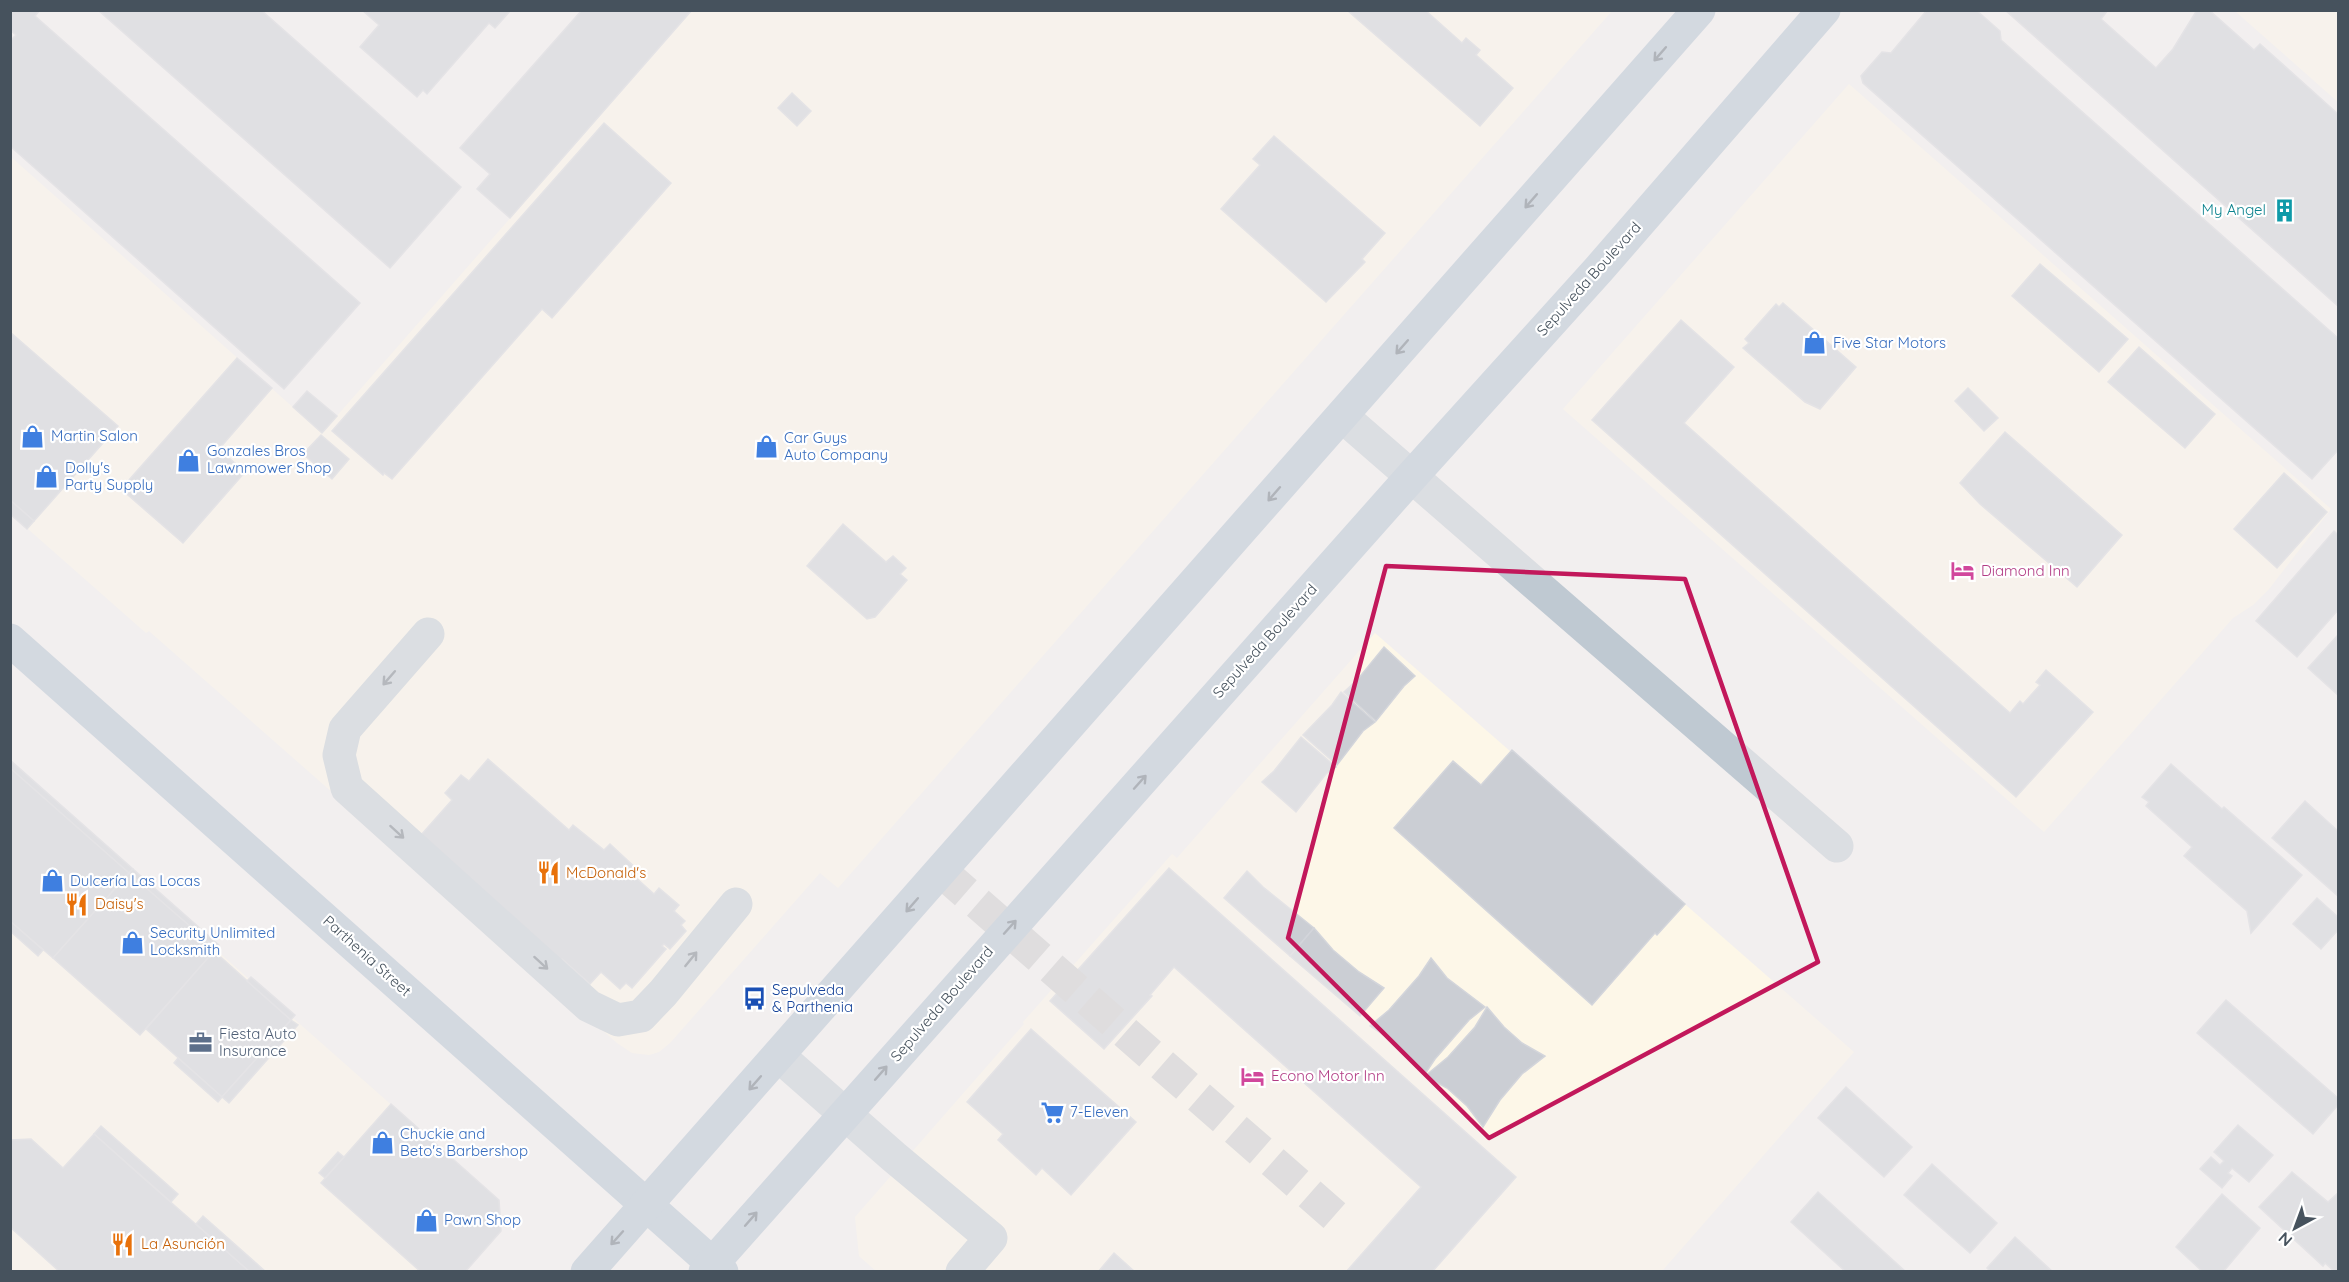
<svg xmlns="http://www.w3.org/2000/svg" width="2349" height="1282" font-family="Quicksand,sans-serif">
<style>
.commercial{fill:#fdf7e8}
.building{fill:#cbced4;stroke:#d3d5db;stroke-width:1.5}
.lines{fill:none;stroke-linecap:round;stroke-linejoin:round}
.minor-tunnel{stroke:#c7c8ca;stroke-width:33;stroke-dasharray:33 16;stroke-linecap:butt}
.minor{stroke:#bfc9d2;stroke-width:33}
.major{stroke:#adbecf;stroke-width:33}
.oneway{stroke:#606d7a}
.oneway2{stroke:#6a7680}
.marked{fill:none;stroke:#c2185b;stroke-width:4.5;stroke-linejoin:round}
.labels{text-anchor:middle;stroke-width:4.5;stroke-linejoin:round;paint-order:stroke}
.culture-label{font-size:15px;fill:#0d838f;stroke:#fff;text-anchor:end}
.street-label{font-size:15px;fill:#46525d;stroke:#fff}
.shop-label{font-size:15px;fill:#366cbe;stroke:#fff;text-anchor:start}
.hotel-label{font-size:15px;fill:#b23c85;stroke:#fff;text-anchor:start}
.food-label{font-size:15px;fill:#c56008;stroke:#fff;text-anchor:start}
.transit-label{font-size:15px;fill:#164399;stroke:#fff;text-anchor:start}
.service-label{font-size:15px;fill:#4e5e75;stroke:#fff;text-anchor:start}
</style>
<rect width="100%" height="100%" fill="#f2efef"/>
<g class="commercial">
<polygon points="692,11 1612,11 838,888 820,873 670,1043 659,1052 649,1055 632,1053 617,1043 149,631 146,633 11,514 11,157 322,433"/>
<polygon points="2235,11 2338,11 2338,102"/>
<polygon points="1849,84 2331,509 2269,589 2253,605 2233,618 2044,832 1563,409"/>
<polygon points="1375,633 1854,1052 1662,1271 876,1271 859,1256 855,1217 1024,1024 1023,1022 1172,854 1177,858"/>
<polygon points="10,768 499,1200 501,1231 465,1271 11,1271"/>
</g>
<g class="building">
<polygon points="10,10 40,10 35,16 360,303 284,389 10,146 10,41 16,35 10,30"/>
<polygon points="98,10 261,10 461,187 390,268"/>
<polygon points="362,10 511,10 495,28 489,23 427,94 423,90 417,97 360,47 379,25"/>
<polygon points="582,10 692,10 510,218 477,189 490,174 460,148"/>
<polygon points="1425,10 1462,43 1466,38 1480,50 1476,55 1513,88 1480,126 1348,11"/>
<polygon points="1927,10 1976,10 2000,31 2001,40 2338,338 2338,450 2312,479 1863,83 1861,76 1882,52 1891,53"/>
<polygon points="2005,10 2108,10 2101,19 2156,68 2173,49 2197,10 2209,10 2254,50 2260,44 2338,114 2338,306"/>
<polygon points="792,93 811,111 797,126 778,108"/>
<polygon points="604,123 671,183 552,318 542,309 392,479 384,473 383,475 332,431"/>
<polygon points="1274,136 1385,233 1362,259 1365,262 1326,302 1221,209 1260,165 1253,159"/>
<polygon points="2040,264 2128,339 2099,372 2012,296"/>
<polygon points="1783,303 1856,367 1820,409 1805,402 1743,348 1749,343 1745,339 1776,304 1779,307"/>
<polygon points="1681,320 1734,367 1684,423 2010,713 2020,701 2023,704 2040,685 2036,682 2046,670 2093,712 2016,797 1592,420"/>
<polygon points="10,332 118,426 34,521 10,500"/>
<polygon points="2139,347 2215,414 2185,448 2108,382"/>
<polygon points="237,358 272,388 219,449 245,472 183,543 121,489"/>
<polygon points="1968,388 1998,418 1984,431 1955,401"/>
<polygon points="307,391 337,416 322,433 293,407"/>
<polygon points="2005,432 2122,535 2077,587 1980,504 1960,483"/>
<polygon points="321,435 349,459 332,479 303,454"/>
<polygon points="2284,473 2327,512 2277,568 2234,529"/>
<polygon points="10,500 34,521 27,529 10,514"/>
<polygon points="843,524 886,562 893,556 906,568 900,574 907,580 875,617 867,619 807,566"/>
<polygon points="2334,531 2338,535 2338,610 2297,657 2256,621"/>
<polygon points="2338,635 2338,695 2308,668"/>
<polygon points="1384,647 1415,676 1404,686 1376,721 1344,692 1358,679"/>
<polygon points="1341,692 1375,722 1363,731 1337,765 1303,735 1332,705"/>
<polygon points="1301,737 1336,767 1326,774 1296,812 1262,782 1274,771"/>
<polygon points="1512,750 1685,904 1657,935 1655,933 1592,1005 1394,828 1453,761 1481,785"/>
<polygon points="488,759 569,830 573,825 604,850 610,844 639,871 634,876 654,894 659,888 679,905 674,911 685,921 681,925 686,931 670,949 664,944 662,946 666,949 632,988 626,983 620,989 601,972 590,984 562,959 557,964 421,835 452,800 445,793 461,775 469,781"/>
<polygon points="10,760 133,869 129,873 10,768"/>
<polygon points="2171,764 2222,809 2224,807 2302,875 2251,933 2247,911 2184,856 2192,847 2146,806 2149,802 2142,797"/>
<polygon points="10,768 129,873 53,958 10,921"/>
<polygon points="2305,801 2338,831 2338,896 2272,838"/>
<polygon points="1169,868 1516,1177 1432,1272 1346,1272 1421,1187 1174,967 1150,995 1152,996 1104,1049 1050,1001"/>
<polygon points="133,869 219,945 216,949 129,873"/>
<polygon points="1247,871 1263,887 1314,928 1290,956 1224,898"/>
<polygon points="129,873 216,949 140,1035 53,958"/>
<polygon points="2317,898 2338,917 2338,930 2321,949 2293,924"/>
<polygon points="10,921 43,950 38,956 10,931"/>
<polygon points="1314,928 1333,950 1359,972 1384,988 1360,1016 1290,956"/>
<polygon points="214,951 291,1020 222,1097 146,1029"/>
<polygon points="1431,958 1447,978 1485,1007 1469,1020 1435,1059 1425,1074 1388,1038 1370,1026 1389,1010 1419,976"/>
<polygon points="251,977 295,1015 291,1020 247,981"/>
<polygon points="2226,1000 2338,1098 2338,1105 2313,1134 2197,1033"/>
<polygon points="1487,1007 1504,1027 1522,1043 1545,1056 1522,1074 1500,1100 1483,1127 1467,1106 1447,1088 1425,1076 1448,1057 1475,1027"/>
<polygon points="291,1020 298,1025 229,1103 222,1097"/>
<polygon points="1031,1029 1136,1122 1071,1195 1042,1168 1036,1175 998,1140 1003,1134 967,1102"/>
<polygon points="178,1058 222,1097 218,1102 174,1063"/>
<polygon points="1846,1087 1912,1147 1884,1177 1818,1118"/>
<polygon points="391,1104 499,1200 501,1231 465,1272 421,1272 321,1183"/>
<polygon points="2238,1125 2273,1155 2249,1182 2232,1168 2228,1173 2232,1176 2222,1188 2200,1169 2211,1157 2220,1165 2224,1161 2214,1152"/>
<polygon points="101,1126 178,1194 171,1202 94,1134"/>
<polygon points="94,1134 133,1169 250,1272 60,1272 10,1227 10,1140 31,1139 63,1168"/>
<polygon points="338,1152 344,1157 325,1178 319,1173"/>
<polygon points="1932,1164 1997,1223 1970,1253 1904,1195"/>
<polygon points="2292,1172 2328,1202 2338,1193 2338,1272 2335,1272 2325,1263 2323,1266 2259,1207"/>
<polygon points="1818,1192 1906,1272 1846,1272 1791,1222"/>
<polygon points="2222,1194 2260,1228 2223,1272 2203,1272 2176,1247"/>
<polygon points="203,1216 266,1272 250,1272 196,1224"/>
<polygon points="2015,1237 2053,1272 1991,1272 1987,1268"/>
<polygon points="1114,1253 1134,1271 1098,1272"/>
</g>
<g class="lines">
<polyline class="minor-tunnel" points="941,871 1336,1217"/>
<g class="minor">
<polyline points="1342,416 1837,846"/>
<polyline points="428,634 345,729 339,755 347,788 589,1006 618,1020 641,1016 663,993 736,904"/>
<polyline points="779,1056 894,1157 991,1238 962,1272"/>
</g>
<g class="major">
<polyline points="10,640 722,1272"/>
<polyline points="587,1272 1699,10"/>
<polyline points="705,1272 1412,476 1599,269 1824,10"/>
</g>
</g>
<defs><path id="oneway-shaft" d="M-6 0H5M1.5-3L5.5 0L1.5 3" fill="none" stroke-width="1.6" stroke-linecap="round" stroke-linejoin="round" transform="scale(1.5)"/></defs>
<g class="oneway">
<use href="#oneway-shaft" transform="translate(1660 54) rotate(131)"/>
<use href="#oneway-shaft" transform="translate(1531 201) rotate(131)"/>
<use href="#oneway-shaft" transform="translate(1402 347) rotate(131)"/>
<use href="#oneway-shaft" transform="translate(1274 494) rotate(131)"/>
<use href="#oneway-shaft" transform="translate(1140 782) rotate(-48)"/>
<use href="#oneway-shaft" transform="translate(912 905) rotate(131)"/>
<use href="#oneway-shaft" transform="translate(1010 927) rotate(-48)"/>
<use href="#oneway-shaft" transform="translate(881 1073) rotate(-49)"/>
<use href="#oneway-shaft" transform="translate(755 1083) rotate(131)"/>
<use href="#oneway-shaft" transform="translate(751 1219) rotate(-49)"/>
<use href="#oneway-shaft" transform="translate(617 1238) rotate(132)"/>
</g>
<g class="oneway2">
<use href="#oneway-shaft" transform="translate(389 678) rotate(131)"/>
<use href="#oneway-shaft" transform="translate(397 832) rotate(42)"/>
<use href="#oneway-shaft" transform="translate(691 959) rotate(-51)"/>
<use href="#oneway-shaft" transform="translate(541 963) rotate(42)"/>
</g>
<path d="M0 0H2349V1282H0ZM1386,566L1685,579L1818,962L1489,1138L1288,938Z" fill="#f2efef" fill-opacity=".55" fill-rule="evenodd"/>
<path class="marked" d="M1386,566L1685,579L1818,962L1489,1138L1288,938Z"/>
<defs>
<symbol id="building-bare" viewBox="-9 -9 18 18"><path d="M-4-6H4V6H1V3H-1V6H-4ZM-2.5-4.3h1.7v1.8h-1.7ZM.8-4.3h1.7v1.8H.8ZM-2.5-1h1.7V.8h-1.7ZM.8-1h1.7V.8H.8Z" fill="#0f9aa8" stroke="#fff" stroke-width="2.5" paint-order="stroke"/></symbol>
<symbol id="shop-bare" viewBox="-9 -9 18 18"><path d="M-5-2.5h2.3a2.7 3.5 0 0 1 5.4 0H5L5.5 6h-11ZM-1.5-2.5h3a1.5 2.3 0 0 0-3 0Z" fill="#3f7fe0" stroke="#fff" stroke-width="2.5" paint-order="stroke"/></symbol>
<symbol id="hotel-bare" viewBox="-9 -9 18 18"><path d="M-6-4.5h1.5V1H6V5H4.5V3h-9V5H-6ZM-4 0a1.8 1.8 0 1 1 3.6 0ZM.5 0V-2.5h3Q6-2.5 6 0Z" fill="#d1479c" stroke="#fff" stroke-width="2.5" paint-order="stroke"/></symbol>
<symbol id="restaurant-bare" viewBox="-9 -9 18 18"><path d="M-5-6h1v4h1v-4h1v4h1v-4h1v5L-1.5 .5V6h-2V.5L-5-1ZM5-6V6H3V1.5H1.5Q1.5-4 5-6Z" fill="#e8710a" stroke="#fff" stroke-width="2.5" paint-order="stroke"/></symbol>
<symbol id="bus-bare" viewBox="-9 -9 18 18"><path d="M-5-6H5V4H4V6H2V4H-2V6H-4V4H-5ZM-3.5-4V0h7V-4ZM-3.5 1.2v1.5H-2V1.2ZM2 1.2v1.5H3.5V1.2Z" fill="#1a4fb4" stroke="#fff" stroke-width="2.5" paint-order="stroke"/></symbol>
<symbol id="office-bare" viewBox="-9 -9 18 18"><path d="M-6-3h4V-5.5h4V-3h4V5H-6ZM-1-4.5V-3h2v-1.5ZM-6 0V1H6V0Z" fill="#5c6f8a" stroke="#fff" stroke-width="2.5" paint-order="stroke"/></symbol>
<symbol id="supermarket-bare" viewBox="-9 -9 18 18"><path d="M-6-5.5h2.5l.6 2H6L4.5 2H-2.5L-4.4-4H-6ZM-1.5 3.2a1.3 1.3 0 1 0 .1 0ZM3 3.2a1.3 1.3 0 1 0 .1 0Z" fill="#3f7fe0" stroke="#fff" stroke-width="2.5" paint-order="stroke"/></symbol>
</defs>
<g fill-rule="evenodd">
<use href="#building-bare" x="2268" y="194" width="33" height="33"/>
<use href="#shop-bare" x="1798" y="326" width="33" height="33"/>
<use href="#shop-bare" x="16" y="420" width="33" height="33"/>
<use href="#shop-bare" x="750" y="430" width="33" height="33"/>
<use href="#shop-bare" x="172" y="444" width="33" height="33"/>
<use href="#shop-bare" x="30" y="460" width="33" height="33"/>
<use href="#hotel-bare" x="1946" y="554" width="33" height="33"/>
<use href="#restaurant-bare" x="532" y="856" width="33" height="33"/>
<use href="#shop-bare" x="36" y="864" width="33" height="33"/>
<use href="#restaurant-bare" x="60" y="888" width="33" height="33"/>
<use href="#shop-bare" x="116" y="926" width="33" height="33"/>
<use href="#bus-bare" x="738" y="982" width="33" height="33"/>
<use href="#office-bare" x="184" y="1026" width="33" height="33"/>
<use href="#hotel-bare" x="1236" y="1060" width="33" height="33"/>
<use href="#supermarket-bare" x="1036" y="1096" width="33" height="33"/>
<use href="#shop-bare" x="366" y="1126" width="33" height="33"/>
<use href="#shop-bare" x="410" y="1204" width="33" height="33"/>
<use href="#restaurant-bare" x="106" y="1228" width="33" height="33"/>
</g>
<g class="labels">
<g class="culture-label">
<text x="2266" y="215">My Angel</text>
</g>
<g class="street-label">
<text transform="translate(1589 279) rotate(-48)" y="5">Sepulveda Boulevard</text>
<text transform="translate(1265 641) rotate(-48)" y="5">Sepulveda Boulevard</text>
<text transform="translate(367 956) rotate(42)" y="5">Parthenia Street</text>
<text transform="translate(942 1004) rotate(-49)" y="5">Sepulveda Boulevard</text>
</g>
<g class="shop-label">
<text x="1833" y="348">Five Star Motors</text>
<text x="51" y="441">Martin Salon</text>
<text x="784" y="443">Car Guys<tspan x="784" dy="17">Auto Company</tspan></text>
<text x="207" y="456">Gonzales Bros<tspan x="207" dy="17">Lawnmower Shop</tspan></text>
<text x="65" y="473">Dolly's<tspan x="65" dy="17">Party Supply</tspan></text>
<text x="70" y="886">Dulcería Las Locas</text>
<text x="150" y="938">Security Unlimited<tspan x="150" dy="17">Locksmith</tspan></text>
<text x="1070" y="1117">7-Eleven</text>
<text x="400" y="1139">Chuckie and<tspan x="400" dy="17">Beto's Barbershop</tspan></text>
<text x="444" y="1225">Pawn Shop</text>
</g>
<g class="hotel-label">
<text x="1981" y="576">Diamond Inn</text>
<text x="1271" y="1081">Econo Motor Inn</text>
</g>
<g class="food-label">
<text x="566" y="878">McDonald's</text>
<text x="95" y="909">Daisy's</text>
<text x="141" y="1249">La Asunción</text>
</g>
<g class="transit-label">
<text x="772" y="995">Sepulveda<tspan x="772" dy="17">&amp; Parthenia</tspan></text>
</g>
<g class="service-label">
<text x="219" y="1039">Fiesta Auto<tspan x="219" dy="17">Insurance</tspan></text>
</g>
</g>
<rect width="2349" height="1282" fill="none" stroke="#46525d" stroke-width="24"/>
<g transform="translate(2295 1228) rotate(221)" stroke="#ffffff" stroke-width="4.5" paint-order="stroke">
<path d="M0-4.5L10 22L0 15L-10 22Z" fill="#46525d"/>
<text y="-9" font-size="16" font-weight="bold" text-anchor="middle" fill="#46525d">N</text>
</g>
</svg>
